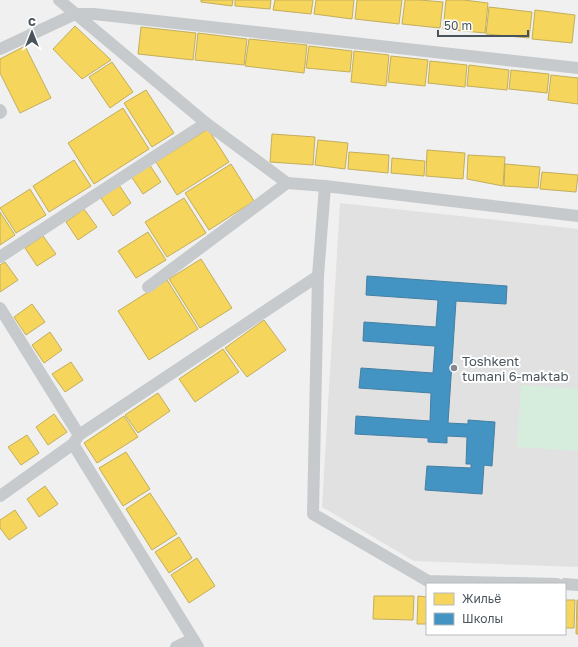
<svg xmlns="http://www.w3.org/2000/svg" width="578" height="647" font-family="'Golos Text',sans-serif">
<style>
.education{fill:#e2e1e1}
.green{fill:#d6eddd}
.homes{fill:#f6d55c;stroke:#c2ae5c}
.schools{fill:#4393c3;stroke:#4480a4}
.lines{fill:none;stroke-linecap:round;stroke-linejoin:round}
.minor{stroke:#c7cacc;stroke-width:12}
.poi-dot{fill:#838a8f;stroke:#fff;stroke-width:1.5}
.labels{text-anchor:middle;stroke-width:4;stroke-linejoin:round;paint-order:stroke}
.poi-label{font-size:13px;fill:#48535b;stroke:#fff;text-anchor:start}
</style>
<rect width="100%" height="100%" fill="#f0f0f0"/>
<polygon class="education" points="340,203 578,229 578,567 414,561 322,507"/>
<polygon class="green" points="521,385 578,389 578,451 517,447"/>
<g class="homes">
<polygon points="201,0 233,0 232,6 201,2"/>
<polygon points="235,0 271,0 270,9 235,6"/>
<polygon points="275,0 313,0 311,14 273,10"/>
<polygon points="316,0 354,0 352,19 314,14"/>
<polygon points="357,0 402,0 399,24 355,19"/>
<polygon points="405,0 420,0 443,2 440,28 402,24"/>
<polygon points="446,0 464,0 488,3 485,33 443,29"/>
<polygon points="489,7 532,12 529,38 486,34"/>
<polygon points="535,10 575,15 572,43 532,39"/>
<polygon points="75,26 111,60 82,79 53,49"/>
<polygon points="141,27 196,33 193,60 138,54"/>
<polygon points="198,33 247,39 244,65 195,60"/>
<polygon points="249,39 307,45 304,73 245,66"/>
<polygon points="25,46 51,98 20,113 0,73 0,59"/>
<polygon points="309,46 352,51 350,72 306,68"/>
<polygon points="354,51 389,55 386,86 351,82"/>
<polygon points="391,56 428,60 425,86 388,82"/>
<polygon points="430,61 467,65 465,87 428,83"/>
<polygon points="112,62 133,92 110,108 89,77"/>
<polygon points="469,65 509,70 507,90 467,86"/>
<polygon points="511,70 549,74 547,93 509,89"/>
<polygon points="551,75 578,78 578,104 548,100"/>
<polygon points="146,90 174,133 152,147 124,103"/>
<polygon points="123,108 149,149 94,184 68,143"/>
<polygon points="208,129 229,162 177,195 156,162"/>
<polygon points="272,134 315,137 313,165 270,162"/>
<polygon points="318,140 348,143 345,169 315,165"/>
<polygon points="427,150 465,153 463,179 426,176"/>
<polygon points="349,152 389,155 388,173 348,169"/>
<polygon points="468,155 505,157 503,186 467,179"/>
<polygon points="392,158 425,161 424,176 391,173"/>
<polygon points="74,160 91,186 49,212 33,186"/>
<polygon points="149,164 161,182 143,194 131,176"/>
<polygon points="231,164 254,201 209,230 185,193"/>
<polygon points="505,164 540,167 538,188 504,186"/>
<polygon points="542,172 578,175 576,192 540,189"/>
<polygon points="119,185 131,203 113,216 101,198"/>
<polygon points="30,189 46,215 16,233 0,208"/>
<polygon points="184,198 206,233 167,257 145,222"/>
<polygon points="84,209 97,227 78,240 66,222"/>
<polygon points="0,212 15,235 0,245"/>
<polygon points="148,232 166,260 136,278 118,251"/>
<polygon points="43,236 56,254 37,266 25,248"/>
<polygon points="201,259 232,308 200,328 169,279"/>
<polygon points="5,262 18,280 0,292 0,265"/>
<polygon points="167,280 198,329 149,360 118,311"/>
<polygon points="32,304 45,322 26,335 14,317"/>
<polygon points="264,320 286,350 247,377 225,348"/>
<polygon points="50,332 62,350 44,363 32,345"/>
<polygon points="223,349 239,372 195,402 179,379"/>
<polygon points="71,362 83,380 65,392 52,374"/>
<polygon points="158,393 170,411 138,433 125,415"/>
<polygon points="54,414 67,432 48,445 36,427"/>
<polygon points="124,416 138,437 97,463 84,443"/>
<polygon points="27,435 39,453 21,465 8,447"/>
<polygon points="126,452 150,489 123,506 99,468"/>
<polygon points="45,486 58,504 39,517 27,499"/>
<polygon points="150,493 177,534 152,550 126,509"/>
<polygon points="15,510 27,528 9,540 0,528 0,520"/>
<polygon points="179,537 192,558 169,573 155,552"/>
<polygon points="197,558 215,586 189,603 171,575"/>
<polygon points="374,596 414,596 413,620 373,619"/>
<polygon points="418,596 427,597 427,624 417,624"/>
<polygon points="565,600 575,600 574,628 565,628"/>
<polygon points="577,600 578,600 578,634 576,634"/>
</g>
<polygon class="schools" points="367,276 507,286 506,304 456,301 448,423 468,424 468,420 495,422 492,466 484,465 482,494 425,490 427,466 471,468 471,464 466,464 467,437 447,436 447,443 428,442 428,438 355,434 356,416 430,421 431,393 359,388 361,368 433,373 435,346 363,341 364,322 436,327 438,300 366,295"/>
<g class="lines">
<g class="minor">
<polyline points="59,0 206,123 287,183 325,186 578,216"/>
<polyline points="0,49 75,14 94,14 578,68"/>
<polyline points="0,110 1,112 0,113"/>
<polyline points="325,186 318,276 313,514 428,581 557,584"/>
<polyline points="0,257 206,123"/>
<polyline points="148,287 287,183"/>
<polyline points="0,308 79,435"/>
<polyline points="73,444 198,647"/>
<polyline points="0,496 73,444 79,435 318,276"/>
<polyline points="565,584 578,585"/>
<polyline points="176,647 193,639"/>
</g>
</g>
<circle class="poi-dot" cx="454" cy="368" r="4"/>
<g class="labels">
<g class="poi-label">
<text x="462" y="366">Toshkent<tspan x="462" dy="15">tumani 6-maktab</tspan></text>
</g>
</g>
<rect x="426" y="583" width="140" height="52" fill="#ffffff" stroke="#b6babd"/>
<rect x="434" y="593" width="20" height="12" fill="#f6d55c" stroke="#b6babd"/>
<text x="462" y="603" font-size="12" fill="#48535b">Жильё</text>
<rect x="434" y="613" width="20" height="12" fill="#4393c3" stroke="#b6babd"/>
<text x="462" y="623" font-size="12" fill="#48535b">Школы</text>
<g transform="translate(32 32)" stroke="#ffffff" stroke-width="3" paint-order="stroke">
<path d="M0-3L7 15L0 10L-7 15Z" fill="#48535b"/>
<text y="-6" font-size="11" font-weight="bold" text-anchor="middle" fill="#48535b">С</text>
</g>
<path d="M438 30v6h90v-6" fill="none" stroke="#48535b" stroke-width="2"/>
<text x="444" y="30" font-size="12" fill="#48535b" stroke="#ffffff" stroke-width="3" paint-order="stroke">50 m</text>
</svg>
